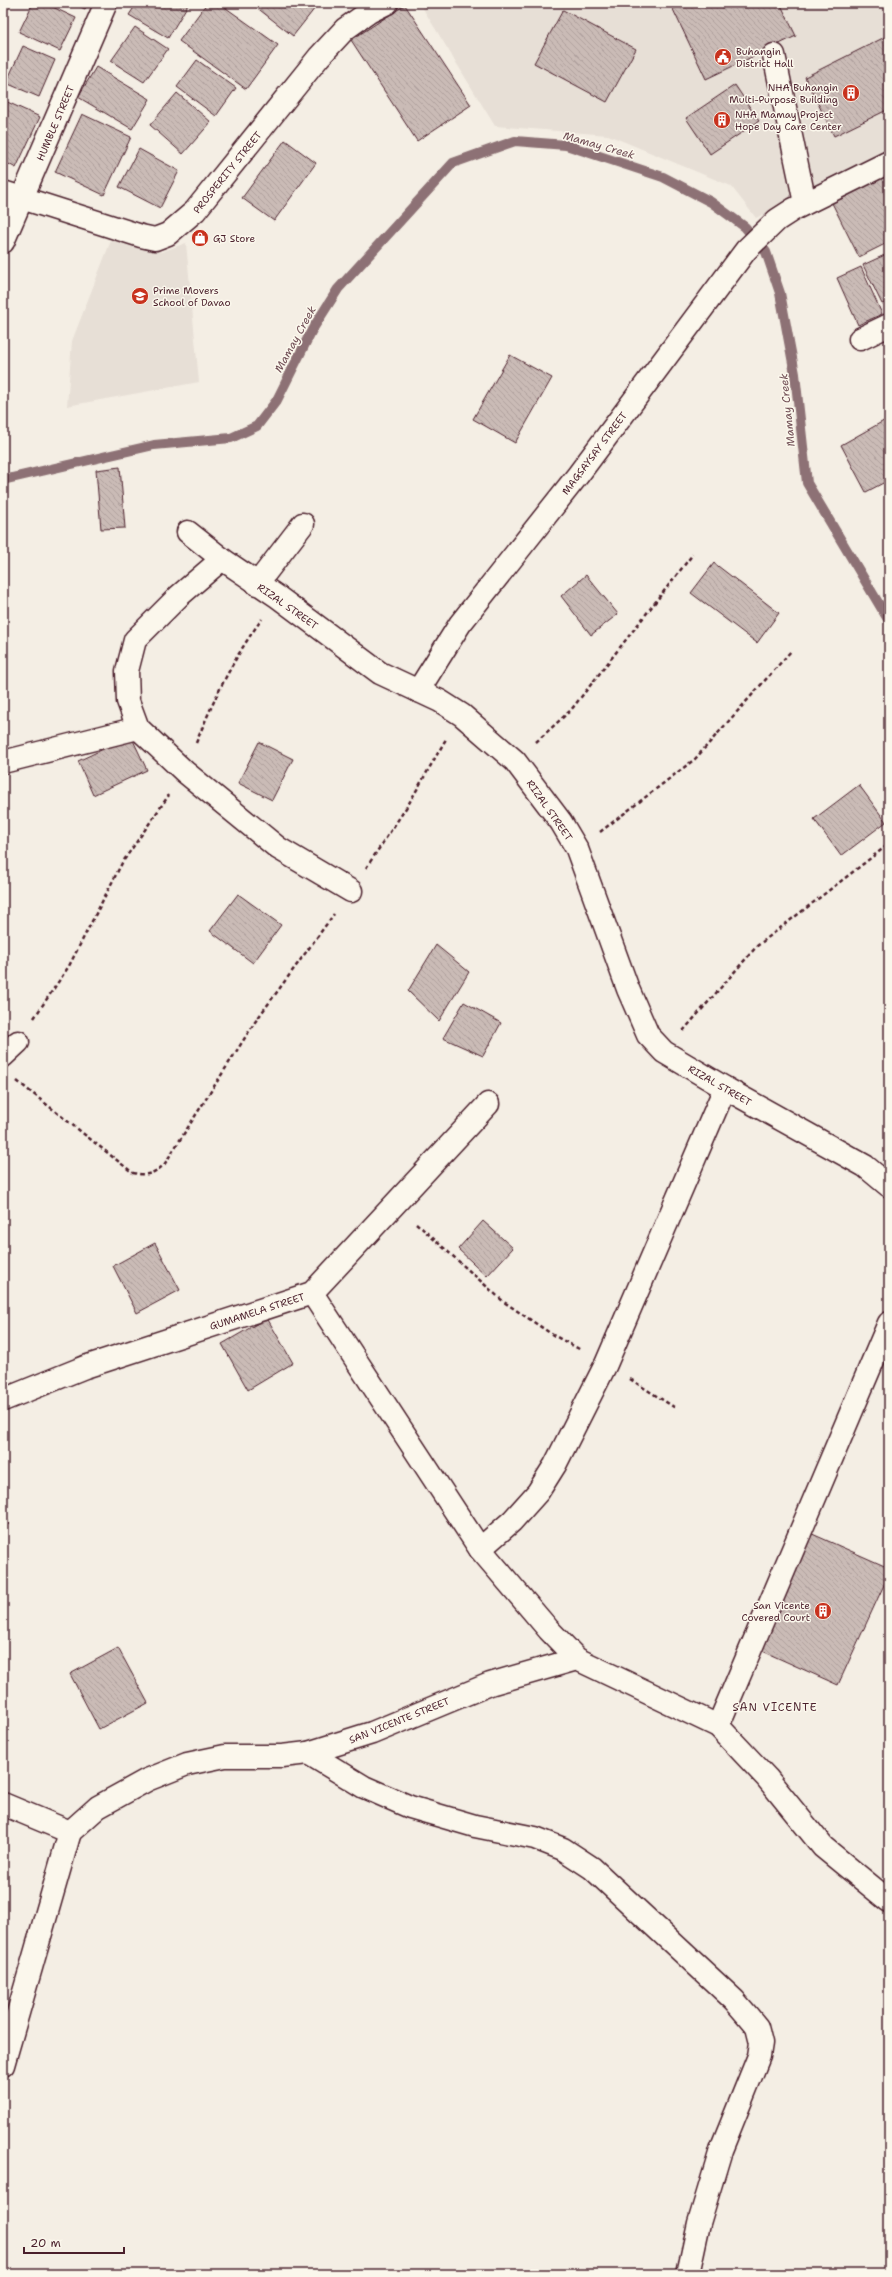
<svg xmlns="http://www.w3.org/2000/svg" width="892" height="2277" font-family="'Shantell Sans',sans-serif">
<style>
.built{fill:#e7dfd6}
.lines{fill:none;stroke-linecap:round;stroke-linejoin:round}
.stream{stroke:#8d7174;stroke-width:10}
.building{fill:url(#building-back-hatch);stroke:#4a1f2b}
.minor-casing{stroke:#4a1f2b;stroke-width:25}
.path{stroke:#4a1f2b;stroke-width:2.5;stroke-dasharray:4 3;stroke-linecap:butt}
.minor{stroke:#fbf7ec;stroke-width:22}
.labels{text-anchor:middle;stroke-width:3;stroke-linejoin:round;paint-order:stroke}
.poi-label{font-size:10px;fill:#4a1f2b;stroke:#fbf7ec;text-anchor:start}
.street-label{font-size:10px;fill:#4a1f2b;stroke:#fbf7ec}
.water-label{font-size:11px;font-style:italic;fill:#714f56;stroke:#fbf7ec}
.neighbourhood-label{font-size:11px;letter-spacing:1px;fill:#4a1f2b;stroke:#fbf7ec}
</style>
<defs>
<pattern id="building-back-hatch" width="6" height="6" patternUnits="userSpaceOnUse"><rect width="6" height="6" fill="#cabbb6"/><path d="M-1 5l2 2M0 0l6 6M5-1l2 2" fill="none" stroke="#afa09d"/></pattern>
</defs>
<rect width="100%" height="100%" fill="#f4eee4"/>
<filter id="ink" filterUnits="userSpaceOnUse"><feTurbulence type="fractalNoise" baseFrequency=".025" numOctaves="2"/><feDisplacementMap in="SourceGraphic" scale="8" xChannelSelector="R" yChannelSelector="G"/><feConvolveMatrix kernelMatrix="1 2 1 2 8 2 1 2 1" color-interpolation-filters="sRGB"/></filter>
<g filter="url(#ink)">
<g class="built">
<polygon points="431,3 889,3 889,152 756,218 731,186 608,135 495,126 422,7"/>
<polygon points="112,238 161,252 186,243 199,382 67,406 72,341"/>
</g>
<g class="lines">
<polyline class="stream" points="3,480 154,445 231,438 257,426 277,400 312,330 338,289 453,163 515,141 566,145 663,177 711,202 745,227 766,252 780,293 795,374 807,483 889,621"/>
</g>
<g class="building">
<polygon points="3,3 10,3 3,20"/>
<polygon points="33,3 44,3 76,18 60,51 19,32"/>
<polygon points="72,3 88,3 85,9"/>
<polygon points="137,3 189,3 168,38 129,15"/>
<polygon points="207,3 219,3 278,45 246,89 179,41"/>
<polygon points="251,3 319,3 293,36"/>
<polygon points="670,3 780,3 796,36 706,79"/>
<polygon points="405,5 471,105 417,141 351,40"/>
<polygon points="563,10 636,49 607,102 534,63"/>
<polygon points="135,27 168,49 144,82 111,61"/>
<polygon points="889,35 889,109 834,136 805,77"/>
<polygon points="23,46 55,60 39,97 6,83"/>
<polygon points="197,60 236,88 216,116 177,87"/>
<polygon points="96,67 150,99 132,129 78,97"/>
<polygon points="735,85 759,121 710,154 686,118"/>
<polygon points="177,93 211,122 183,154 150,125"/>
<polygon points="3,100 40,117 16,168 3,161"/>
<polygon points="82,114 131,137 104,195 55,172"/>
<polygon points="285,140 316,163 274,221 242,198"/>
<polygon points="139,149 179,171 160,208 119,187"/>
<polygon points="889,174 889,242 859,257 832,203"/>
<polygon points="889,253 889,301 882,304 863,265"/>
<polygon points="861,267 882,314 858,325 837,278"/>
<polygon points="510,355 552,378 515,443 473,419"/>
<polygon points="889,418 889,480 866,492 841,445"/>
<polygon points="120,467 125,528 101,529 96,470"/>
<polygon points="714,563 779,613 757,643 691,593"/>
<polygon points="586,575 618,614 591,635 561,596"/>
<polygon points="131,736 147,770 93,795 78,761"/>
<polygon points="259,742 293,759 272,800 238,783"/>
<polygon points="859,785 886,822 841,856 814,819"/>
<polygon points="238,894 281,925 253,963 210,931"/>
<polygon points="436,945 469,972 439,1021 408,991"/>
<polygon points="464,1002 501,1023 483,1056 443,1038"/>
<polygon points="483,1221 513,1248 487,1276 458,1249"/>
<polygon points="155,1243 180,1290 137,1313 113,1266"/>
<polygon points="267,1318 293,1363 248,1390 222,1344"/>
<polygon points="3,1507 9,1524 3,1526"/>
<polygon points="810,1533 889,1568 889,1574 838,1685 758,1649"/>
<polygon points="118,1648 148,1703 99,1729 70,1674"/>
</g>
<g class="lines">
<defs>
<g id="minor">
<polyline points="774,55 805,203"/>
<polyline points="3,192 141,236 155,239 168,234 195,211 319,57 345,29 369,12 387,3"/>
<polyline points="3,242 106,3"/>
<polyline points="860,339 889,325"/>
<polyline points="188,532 222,559 278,597 380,673 440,701 462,715 515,761 561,822 577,849 628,989 648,1035 664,1052 725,1088 865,1166 889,1186"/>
<polyline points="222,559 179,596 135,640 127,671 128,701 138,728 185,772 278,848 351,891"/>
<polyline points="257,584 303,524"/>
<polyline points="418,691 460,624 578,475 746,250 777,220 794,209 889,162"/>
<polyline points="3,762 138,728"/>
<polyline points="3,1056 18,1042"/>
<polyline points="312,1293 480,1549 549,1630 577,1659 718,1726 767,1778 823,1847 889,1901"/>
<polyline points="3,1400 85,1367 312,1293 488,1104"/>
<polyline points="480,1549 512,1521 538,1492 555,1465 606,1364 725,1088"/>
<polyline points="718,1726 889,1323"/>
<polyline points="308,1753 364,1787 410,1807 475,1826 535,1838 563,1849 592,1868 734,2000 747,2015 757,2027 761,2043 759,2056 721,2150 699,2223 688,2274"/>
<polyline points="3,1804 70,1832"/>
<polyline points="70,1832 98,1807 147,1780 187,1764 225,1756 282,1756 308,1753 372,1733 490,1684 577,1659"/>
<polyline points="3,2065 70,1832"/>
</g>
</defs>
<use href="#minor" class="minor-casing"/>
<g class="path">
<polyline points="536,742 571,710 693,554"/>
<path d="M196,743C214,699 233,658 262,619"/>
<polyline points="600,832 695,759 792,650"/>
<polyline points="366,868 408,805 446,739"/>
<polyline points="34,1018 69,966 122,863 169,795"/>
<polyline points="683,1031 757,946 889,844"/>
<path d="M17,1081L133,1173C147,1176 153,1174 164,1165L255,1022L334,914"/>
<polyline points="416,1223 504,1302 553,1335 581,1350"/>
<polyline points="630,1379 677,1409"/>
</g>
<use href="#minor" class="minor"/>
</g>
</g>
<defs>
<symbol id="civic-disc" viewBox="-11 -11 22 22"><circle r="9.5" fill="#c8321e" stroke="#fbf7ec"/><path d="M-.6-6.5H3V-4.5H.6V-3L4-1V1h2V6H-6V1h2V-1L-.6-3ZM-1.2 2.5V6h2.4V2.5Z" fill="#fff"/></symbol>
<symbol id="building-disc" viewBox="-11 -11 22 22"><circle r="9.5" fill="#c8321e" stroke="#fbf7ec"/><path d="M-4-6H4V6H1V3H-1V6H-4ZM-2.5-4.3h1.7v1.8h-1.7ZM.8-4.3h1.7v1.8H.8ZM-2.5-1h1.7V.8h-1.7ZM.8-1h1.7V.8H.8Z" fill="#fff"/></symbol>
<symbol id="shop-disc" viewBox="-11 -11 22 22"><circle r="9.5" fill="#c8321e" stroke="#fbf7ec"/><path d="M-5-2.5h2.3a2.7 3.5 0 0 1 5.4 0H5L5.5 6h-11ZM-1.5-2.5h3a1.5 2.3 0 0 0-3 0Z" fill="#fff"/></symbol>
<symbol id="school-disc" viewBox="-11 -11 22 22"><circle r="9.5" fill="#c8321e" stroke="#fbf7ec"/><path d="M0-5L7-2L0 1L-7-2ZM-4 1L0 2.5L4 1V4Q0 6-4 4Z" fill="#fff"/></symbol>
</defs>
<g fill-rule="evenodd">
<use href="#civic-disc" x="713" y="47" width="20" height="20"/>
<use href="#building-disc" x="841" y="83" width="20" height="20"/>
<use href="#building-disc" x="712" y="110" width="20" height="20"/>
<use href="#shop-disc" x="190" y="228" width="20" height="20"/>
<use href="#school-disc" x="130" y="286" width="20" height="20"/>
<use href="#building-disc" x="813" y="1601" width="20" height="20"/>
</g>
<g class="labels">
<g class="poi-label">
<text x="736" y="55">Buhangin<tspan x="736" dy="12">District Hall</tspan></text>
<text x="838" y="91" text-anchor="end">NHA Buhangin<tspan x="838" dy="12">Multi-Purpose Building</tspan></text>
<text x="735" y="118">NHA Mamay Project<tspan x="735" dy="12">Hope Day Care Center</tspan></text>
<text x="213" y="242">GJ Store</text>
<text x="153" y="294">Prime Movers<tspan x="153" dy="12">School of Davao</tspan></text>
<text x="810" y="1609" text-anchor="end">San Vicente<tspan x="810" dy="12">Covered Court</tspan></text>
</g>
<g class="street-label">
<text transform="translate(55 123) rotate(-67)" y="4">HUMBLE STREET</text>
<text transform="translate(227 172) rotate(-51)" y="4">PROSPERITY STREET</text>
<text transform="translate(594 453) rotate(-53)" y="4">MAGSAYSAY STREET</text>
<text transform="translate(288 606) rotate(35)" y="4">RIZAL STREET</text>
<text transform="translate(550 810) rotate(55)" y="4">RIZAL STREET</text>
<text transform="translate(720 1085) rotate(30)" y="4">RIZAL STREET</text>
<text transform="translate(257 1311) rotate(-18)" y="4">GUMAMELA STREET</text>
<text transform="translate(399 1720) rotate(-22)" y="4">SAN VICENTE STREET</text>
</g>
<g class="water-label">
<text transform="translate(599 145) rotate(16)" y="4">Mamay Creek</text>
<text transform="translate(295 339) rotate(-61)" y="4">Mamay Creek</text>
<text transform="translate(787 410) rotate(-96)" y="4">Mamay Creek</text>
</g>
<g class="neighbourhood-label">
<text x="775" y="1711">SAN VICENTE</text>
</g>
</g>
<rect width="892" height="2277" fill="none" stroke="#fbf7ec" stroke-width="16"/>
<rect x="8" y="8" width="876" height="2261" fill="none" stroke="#4a1f2b" stroke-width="1.5" filter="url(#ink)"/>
<path d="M24 2247v6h100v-6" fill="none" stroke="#4a1f2b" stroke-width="2"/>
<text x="30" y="2247" font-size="12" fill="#4a1f2b" stroke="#fbf7ec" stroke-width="3" paint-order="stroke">20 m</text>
</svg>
